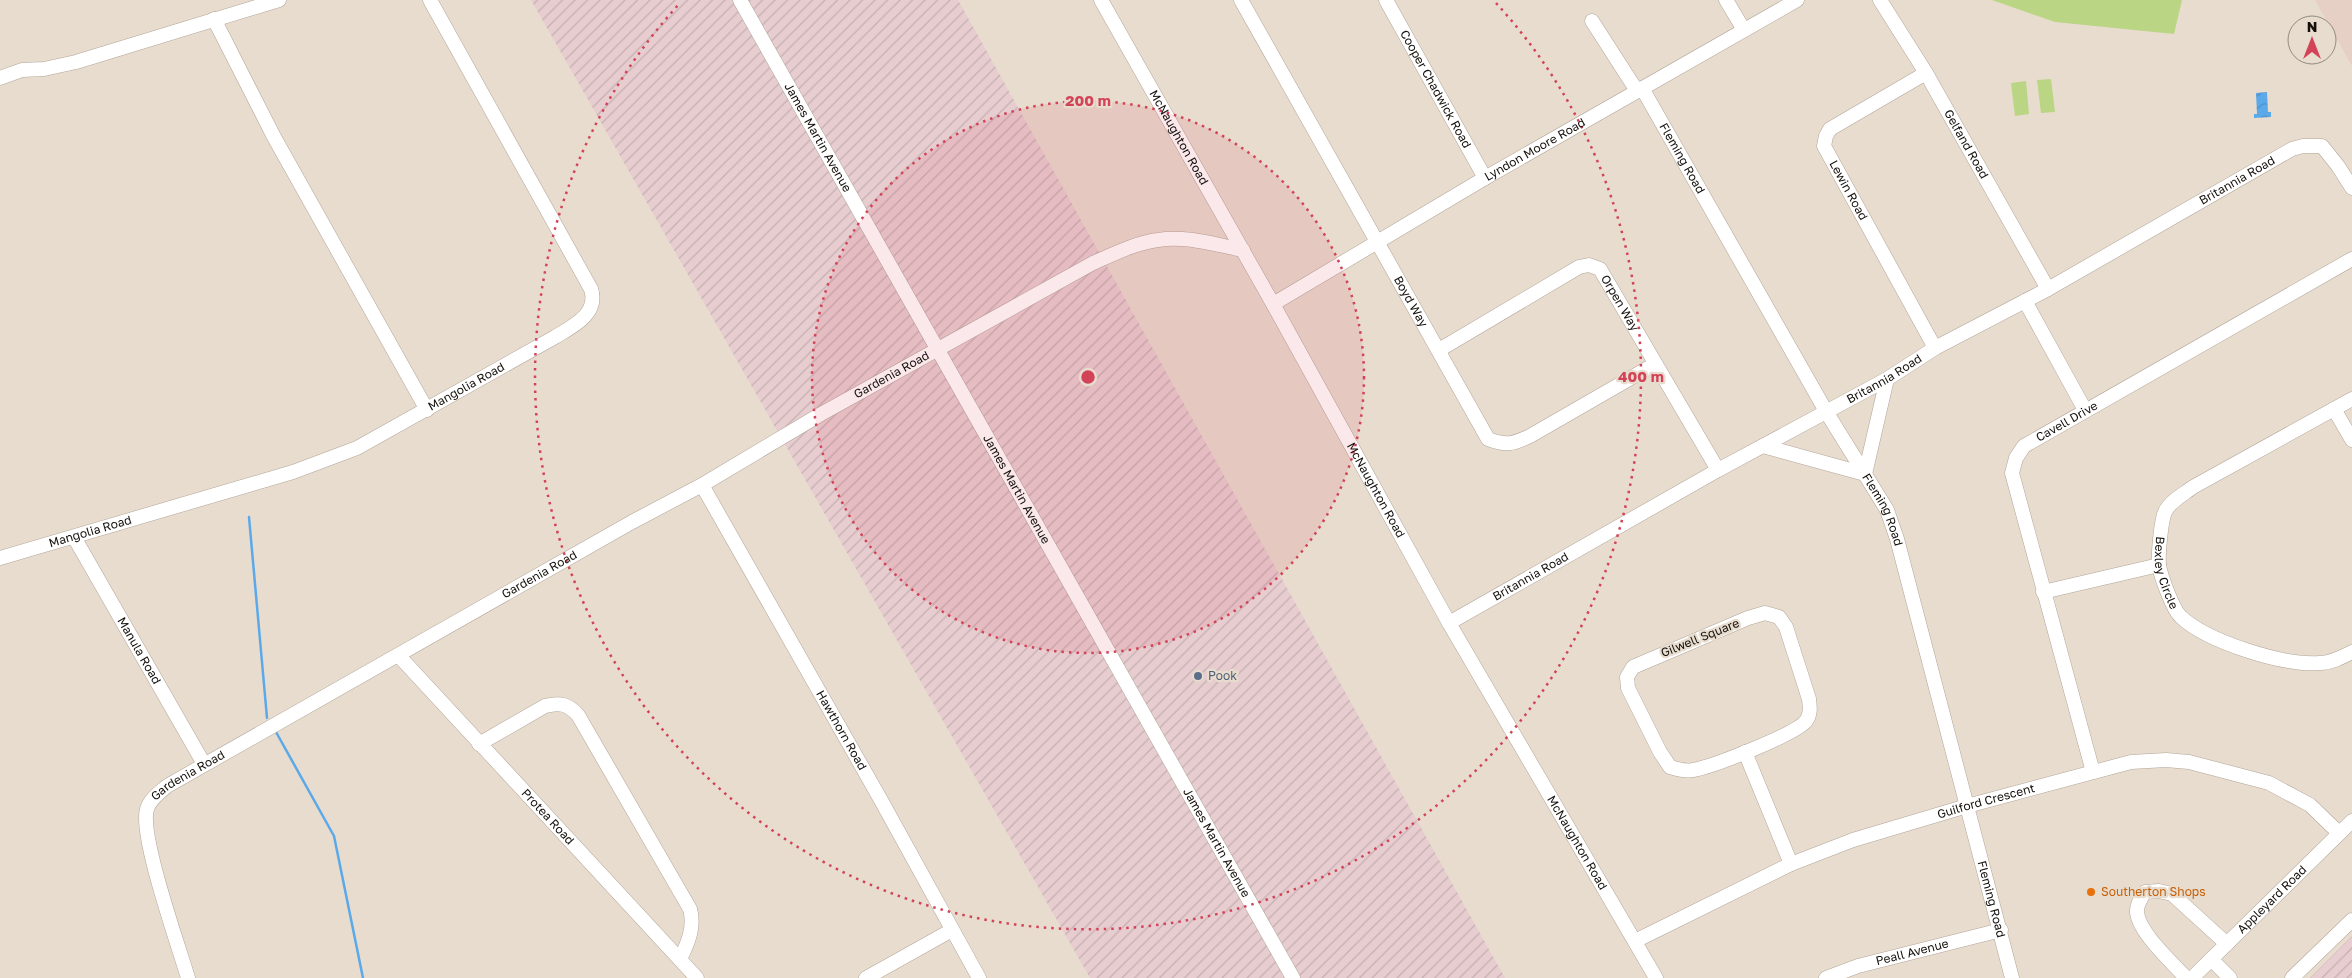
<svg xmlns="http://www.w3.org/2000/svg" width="2352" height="978" font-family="'Golos Text',sans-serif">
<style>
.industrial{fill:url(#industrial-furrows)}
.medical{fill:#e6cfc4}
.park{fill:#bad583}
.water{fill:url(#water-waves)}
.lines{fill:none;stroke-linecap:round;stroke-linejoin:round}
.stream{stroke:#5ba9e9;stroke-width:2.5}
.minor-casing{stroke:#b2a699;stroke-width:15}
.minor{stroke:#fff;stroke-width:14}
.ring{fill:none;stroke:#d34357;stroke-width:2.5;stroke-dasharray:2.5 5}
.service-dot{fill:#5c6f8a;stroke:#e8dcce;stroke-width:2}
.food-dot{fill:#e8710a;stroke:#e8dcce;stroke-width:2}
.labels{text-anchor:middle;stroke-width:4.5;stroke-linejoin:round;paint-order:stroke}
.street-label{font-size:12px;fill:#14100c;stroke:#e8dcce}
.service-label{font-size:12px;fill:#4e5e75;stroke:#e8dcce;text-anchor:start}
.food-label{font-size:12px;fill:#c56008;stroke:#e8dcce;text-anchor:start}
.centre{fill:#d34357;stroke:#e8dcce;stroke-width:2.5}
.ring-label{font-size:15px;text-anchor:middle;font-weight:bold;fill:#d34357;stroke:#e8dcce;stroke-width:4.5;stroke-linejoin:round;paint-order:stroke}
</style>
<defs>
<pattern id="industrial-furrows" width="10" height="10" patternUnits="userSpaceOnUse" patternTransform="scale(1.25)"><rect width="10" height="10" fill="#e7cdd0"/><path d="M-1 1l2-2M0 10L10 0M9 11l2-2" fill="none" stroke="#c5afb1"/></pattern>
<pattern id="water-waves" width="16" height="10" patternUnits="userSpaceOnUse" patternTransform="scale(1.25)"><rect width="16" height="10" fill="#5ba9e9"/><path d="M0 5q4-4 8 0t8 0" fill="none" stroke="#4e90c7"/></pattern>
</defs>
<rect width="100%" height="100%" fill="#e8dcce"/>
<g class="industrial">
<polygon points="531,0 958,0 1505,978 1090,978"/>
<polygon points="2352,936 2352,978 2310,978"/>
</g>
<polygon class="medical" points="2315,0 2352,0 2352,66"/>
<g class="park">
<polygon points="1992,0 2182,0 2174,34 2055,22"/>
<polygon points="2051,79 2055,112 2041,113 2037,80"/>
<polygon points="2026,81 2029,114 2015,116 2011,83"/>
</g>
<polygon class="water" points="2267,92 2268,112 2271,112 2271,117 2254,118 2254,114 2257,114 2256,93"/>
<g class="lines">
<g class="stream">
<polyline points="249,517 267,718"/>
<polyline points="276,732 334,836 363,978"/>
</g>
<defs>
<g id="minor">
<path id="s1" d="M740,0L1293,978"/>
<path id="s2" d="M1101,0L1273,304L1449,623L1656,978"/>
<path id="s3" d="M1241,0L1488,439C1506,446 1513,444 1530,436L1655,364"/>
<path id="s4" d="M1386,0L1485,178"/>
<polyline points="1726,0 1744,30"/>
<path id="s5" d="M1880,0L1926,73L2048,289"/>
<polyline points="214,19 274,137 427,410"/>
<polyline points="1592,21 1637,91"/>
<path id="s6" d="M1926,73L1830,129L1826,136L1824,146L1935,348"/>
<polyline points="0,78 22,70 44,69 76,62 279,0"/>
<path id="s7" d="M1642,88L1827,413L1887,510L1897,539L2012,978"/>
<polyline points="2025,301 2085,410"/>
<path id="s8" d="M1273,304L1485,178L1797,0"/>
<path id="s9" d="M1439,350L1579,267L1589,265L1600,269L1718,470"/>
<path id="s10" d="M2352,399L2193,487C2184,494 2170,501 2165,512C2161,520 2158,556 2159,565C2161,577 2173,610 2181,617C2208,642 2284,666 2320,663C2331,663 2342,657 2352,652"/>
<polyline points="2334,409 2352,440"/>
<polyline points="1763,446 1865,474 1887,379"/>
<path id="s11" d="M702,485L882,802L979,978"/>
<path id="s12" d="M74,537L204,764"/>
<path id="s13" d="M0,558L293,472L357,448L555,337C573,326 599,314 591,289L430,0"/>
<polyline points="2043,592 2159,565"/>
<path d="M1765,613L1779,617L1786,627L1809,699C1810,707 1811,714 1806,721C1796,734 1712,767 1693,770C1686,772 1677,769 1670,767L1660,752L1628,688L1627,677L1633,667L1748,618Z"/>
<path id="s14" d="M1449,623L1718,470L1887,379L1935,348L2048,289L2292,149L2303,146H2322L2338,166L2352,188"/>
<path id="s15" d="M399,656L697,978"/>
<path d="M479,744L545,706C560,702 568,704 578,715L690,909C695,927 688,943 680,959"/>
<polyline points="1745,752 1791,864"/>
<path id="s16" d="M2093,772L2012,473L2016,458L2024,446L2352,259"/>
<path id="s17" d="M1635,941L1791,864L1853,840L1967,806L2131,762L2166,760L2189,762L2269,783L2310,805L2339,833"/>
<polyline points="2211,959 2230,978"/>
<path id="s18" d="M188,978C179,947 139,835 147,809C150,799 159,793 167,786L632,522L702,485L821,414L1093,263C1114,254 1135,243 1158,240C1186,235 1216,245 1243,250"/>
<polyline points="866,978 952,930"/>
<path id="s19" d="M1826,978L1858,966L2001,930"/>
<path d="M2186,978C2172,962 2140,934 2137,913C2136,905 2141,898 2145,892L2159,891L2172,894L2227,944"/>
<path id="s20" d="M2192,978L2352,821"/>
<polyline points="2292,978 2352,920"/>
</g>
</defs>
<use href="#minor" class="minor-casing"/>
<use href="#minor" class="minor"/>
</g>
<circle cx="1088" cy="377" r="276" fill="#d34357" fill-opacity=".12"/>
<g class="ring">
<circle cx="1088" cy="377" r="276"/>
<path d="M1496 3A553 553 0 1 1 680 3"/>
</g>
<circle class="service-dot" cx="1198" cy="676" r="5"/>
<circle class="food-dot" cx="2091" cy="892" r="5"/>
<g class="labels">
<g class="street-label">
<text dy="4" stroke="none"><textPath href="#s4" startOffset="102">Cooper Chadwick Road</textPath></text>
<text dy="4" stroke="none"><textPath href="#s1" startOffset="158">James Martin Avenue</textPath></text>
<text dy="4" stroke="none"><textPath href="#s2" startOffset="158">McNaughton Road</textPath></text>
<text dy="4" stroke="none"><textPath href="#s5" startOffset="168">Gelfand Road</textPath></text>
<text dy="4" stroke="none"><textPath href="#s8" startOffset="304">Lyndon Moore Road</textPath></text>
<text dy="4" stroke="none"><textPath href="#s7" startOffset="81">Fleming Road</textPath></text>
<text dy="4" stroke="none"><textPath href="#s14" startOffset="904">Britannia Road</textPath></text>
<text dy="4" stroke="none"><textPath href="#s6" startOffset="180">Lewin Road</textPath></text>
<text dy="4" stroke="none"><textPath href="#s3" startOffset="346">Boyd Way</textPath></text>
<text dy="4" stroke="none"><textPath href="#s9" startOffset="224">Orpen Way</textPath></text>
<text dy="4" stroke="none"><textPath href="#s18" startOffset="1039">Gardenia Road</textPath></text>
<text dy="4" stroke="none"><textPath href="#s14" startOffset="499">Britannia Road</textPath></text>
<text dy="4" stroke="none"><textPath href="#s13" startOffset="499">Mangolia Road</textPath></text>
<text dy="4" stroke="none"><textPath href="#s16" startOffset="389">Cavell Drive</textPath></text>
<text dy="4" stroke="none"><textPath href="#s1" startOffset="562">James Martin Avenue</textPath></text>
<text dy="4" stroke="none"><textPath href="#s2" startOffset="562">McNaughton Road</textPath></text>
<text dy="4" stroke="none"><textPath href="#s7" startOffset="486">Fleming Road</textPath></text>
<text dy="4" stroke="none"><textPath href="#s13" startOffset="94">Mangolia Road</textPath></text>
<text dy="4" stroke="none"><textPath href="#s10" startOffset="282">Bexley Circle</textPath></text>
<text dy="4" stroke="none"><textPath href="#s18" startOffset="634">Gardenia Road</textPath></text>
<text dy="4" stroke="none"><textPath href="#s14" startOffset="94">Britannia Road</textPath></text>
<text transform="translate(1700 638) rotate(-22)" y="4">Gilwell Square</text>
<text dy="4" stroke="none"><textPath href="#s12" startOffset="131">Manula Road</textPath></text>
<text dy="4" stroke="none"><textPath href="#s11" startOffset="282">Hawthorn Road</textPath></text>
<text dy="4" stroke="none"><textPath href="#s18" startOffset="229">Gardenia Road</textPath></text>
<text dy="4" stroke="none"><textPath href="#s17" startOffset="379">Guilford Crescent</textPath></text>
<text dy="4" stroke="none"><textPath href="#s15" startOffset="219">Protea Road</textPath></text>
<text dy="4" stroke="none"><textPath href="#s1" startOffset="968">James Martin Avenue</textPath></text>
<text dy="4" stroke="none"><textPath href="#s2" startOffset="968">McNaughton Road</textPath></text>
<text dy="4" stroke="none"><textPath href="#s7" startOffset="891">Fleming Road</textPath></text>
<text dy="4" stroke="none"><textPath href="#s20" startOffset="112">Appleyard Road</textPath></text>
<text dy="4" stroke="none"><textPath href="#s19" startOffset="90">Peall Avenue</textPath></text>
</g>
<g class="service-label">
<text x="1208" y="680">Pook</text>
</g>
<g class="food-label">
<text x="2101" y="896">Southerton Shops</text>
</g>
</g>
<circle cx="1088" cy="377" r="8" class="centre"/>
<g class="ring-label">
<text x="1088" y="106">200 m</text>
<text x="1641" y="382">400 m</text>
</g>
<g transform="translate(2312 40)"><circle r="24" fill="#e8dcce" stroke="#938a80"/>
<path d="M0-4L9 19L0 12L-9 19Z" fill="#d34357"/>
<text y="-8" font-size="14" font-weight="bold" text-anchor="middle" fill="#14100c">N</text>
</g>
</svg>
